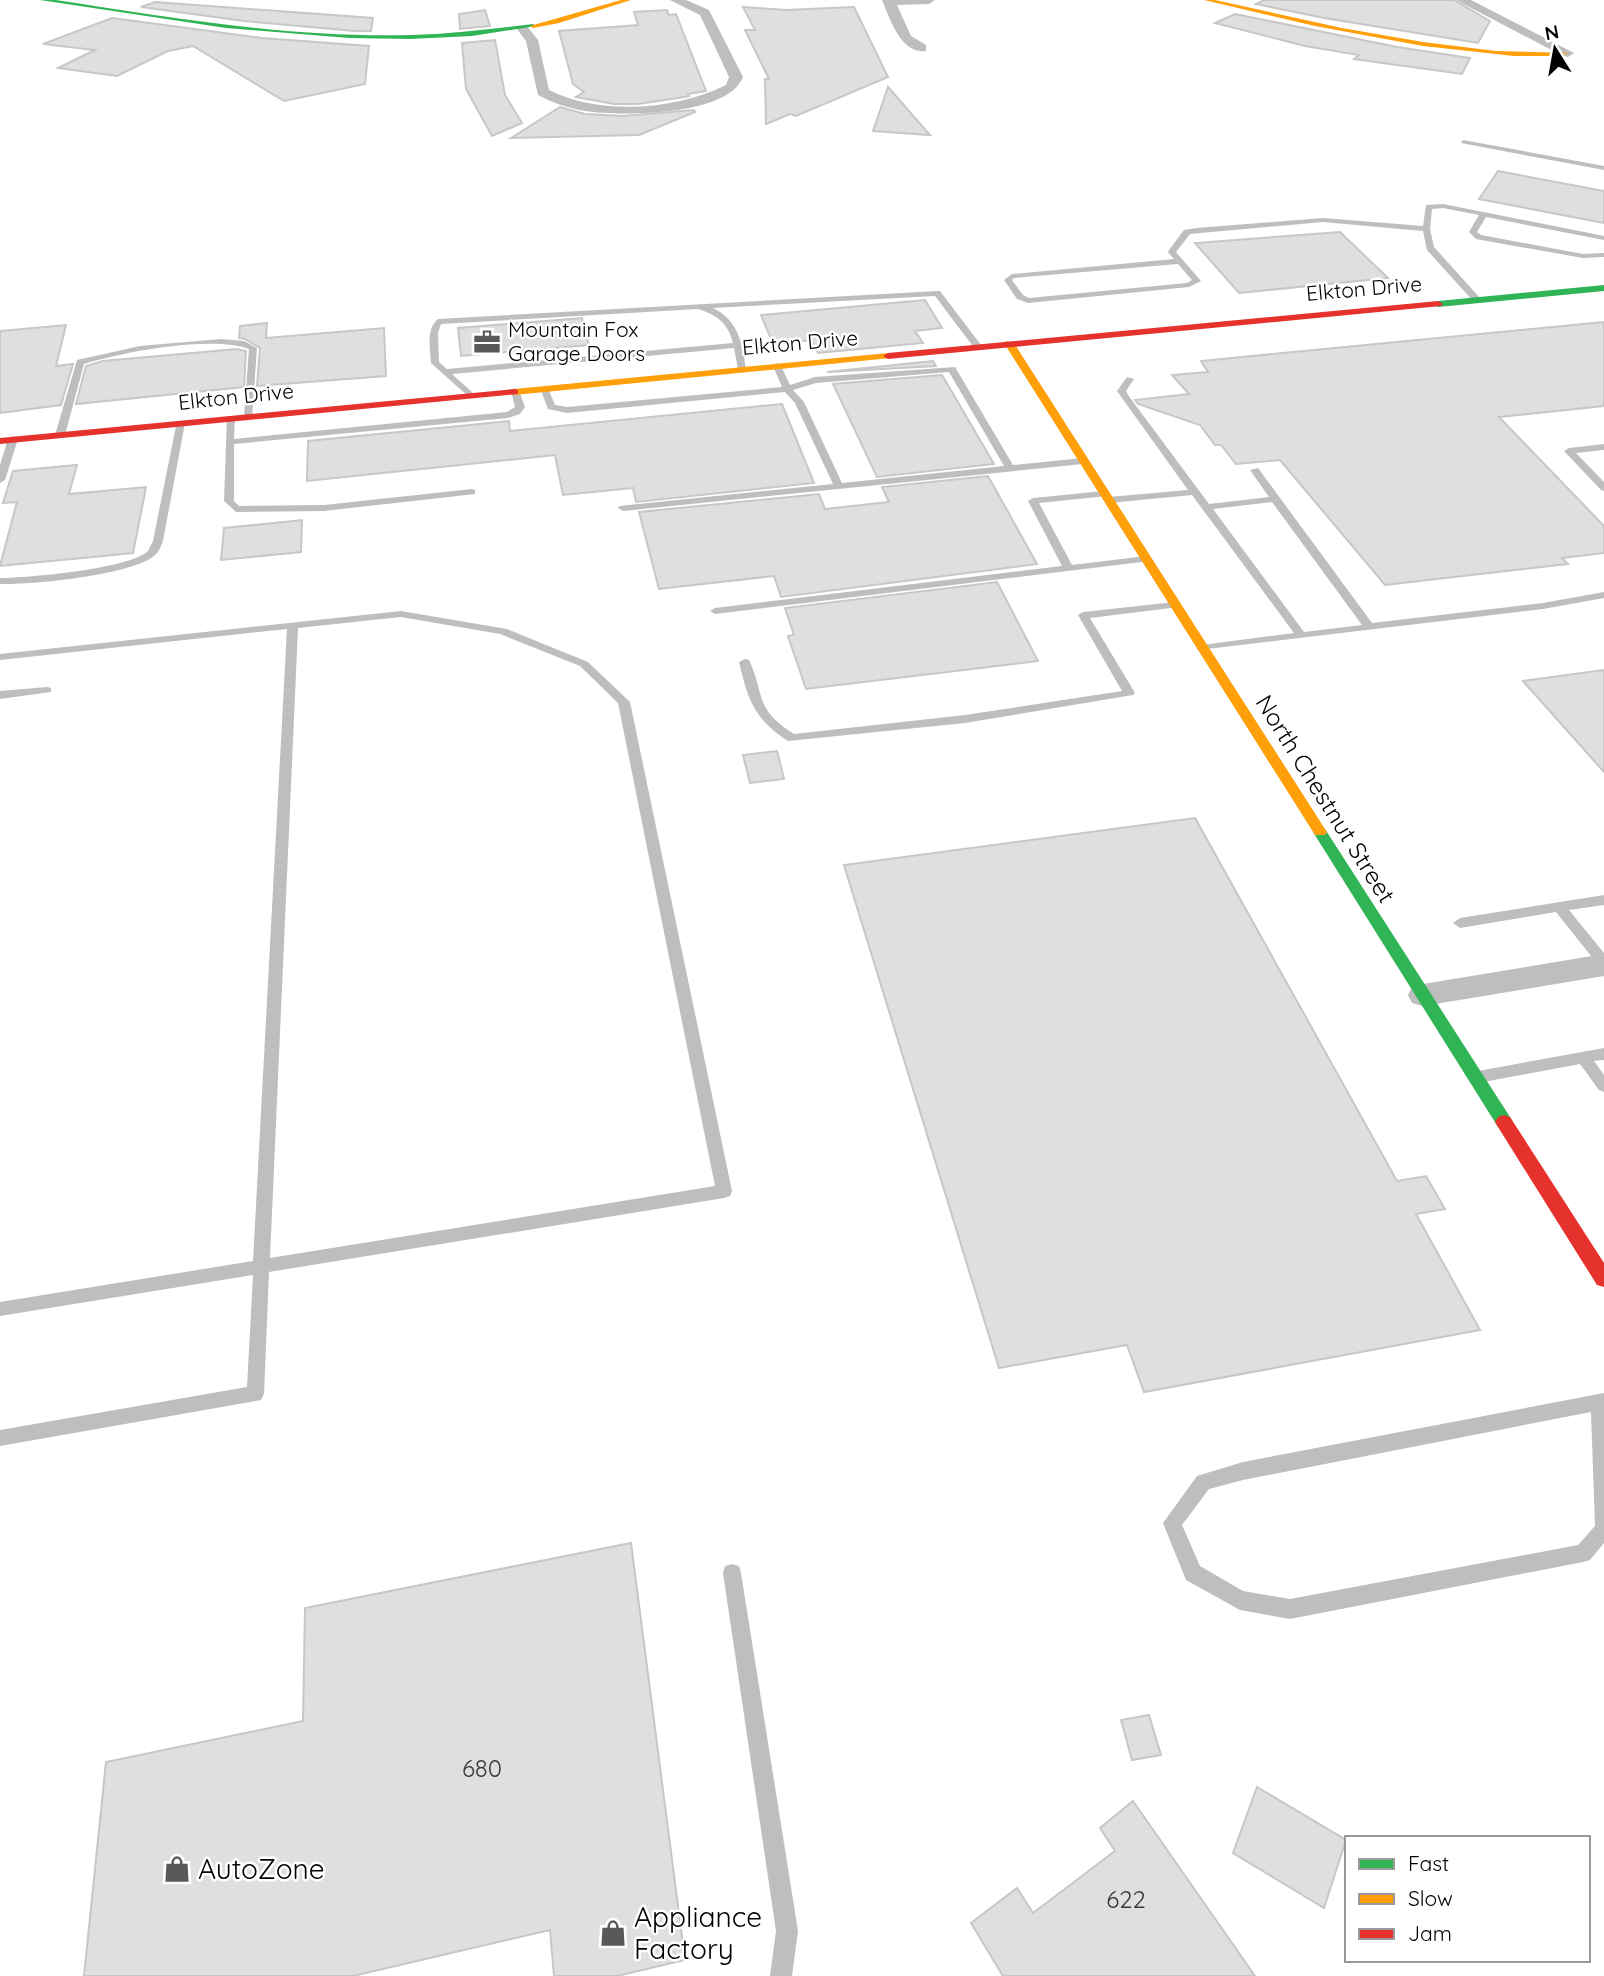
<svg xmlns="http://www.w3.org/2000/svg" width="1604" height="1976" font-family="Quicksand,sans-serif">
<style>
.building{fill:#dfdfdf;stroke:#c7c7c7;stroke-width:2}
.lines{fill:none;stroke-linecap:round;stroke-linejoin:round}
.lane{fill:#bebebe;fill-rule:evenodd}
.street{fill:#bebebe;fill-rule:evenodd}
.fast{fill:#30b455;fill-rule:evenodd}
.slow{fill:#ff9f0a;fill-rule:evenodd}
.jam{fill:#e5322d;fill-rule:evenodd}
.labels{text-anchor:middle;stroke-width:5;stroke-linejoin:round;paint-order:stroke}
.far-street-label{font-size:21px;fill:#000;stroke:#fff}
.far-poi-label{font-size:21px;fill:#000;stroke:#fff;text-anchor:start}
.street-label{font-size:24px;fill:#000;stroke:#fff}
.near-number-label{font-size:24px;fill:#383838}
.near-poi-label{font-size:28px;fill:#000;stroke:#fff;text-anchor:start}
</style>
<rect width="100%" height="100%" fill="#fff"/>
<g class="building">
<polygon points="1264,0 1454,0 1490,21 1478,43 1324,18 1256,4"/>
<polygon points="155,2 373,18 371,31 355,31 244,21 141,7"/>
<polygon points="743,7 785,10 854,7 888,77 796,116 790,114 766,124 765,79 769,79 745,30 755,30"/>
<polygon points="485,10 490,26 460,29 459,14"/>
<polygon points="667,10 669,15 676,14 706,91 688,94 689,96 684,97 638,104 614,104 576,97 584,92 573,84 559,31 638,25 634,12"/>
<polygon points="1235,14 1397,47 1470,58 1462,74 1354,59 1359,55 1305,46 1215,23"/>
<polygon points="112,18 262,38 369,46 365,84 284,101 193,46 168,51 117,76 58,68 95,50 43,44"/>
<polygon points="495,40 505,95 522,123 492,136 466,89 462,43"/>
<polygon points="888,87 930,135 873,131"/>
<polygon points="560,107 585,114 623,116 694,110 695,112 639,135 511,138"/>
<polygon points="1498,171 1604,191 1604,223 1479,199"/>
<polygon points="1340,232 1388,278 1239,293 1195,243"/>
<polygon points="925,300 942,328 915,331 923,343 818,353 812,340 773,344 761,315"/>
<polygon points="582,318 589,345 461,356 458,328"/>
<polygon points="1604,322 1604,406 1499,417 1604,526 1604,553 1562,558 1568,564 1385,585 1280,460 1236,464 1221,445 1215,445 1200,425 1138,404 1135,400 1189,394 1172,375 1208,372 1201,361"/>
<polygon points="267,323 266,338 384,328 386,376 257,386 260,348 245,339 239,338 240,326"/>
<polygon points="66,325 56,366 73,364 61,405 0,413 0,331"/>
<polygon points="237,349 246,351 244,387 76,404 86,366 103,361"/>
<polygon points="933,361 936,366 827,372"/>
<polygon points="942,375 994,464 877,477 833,384"/>
<polygon points="782,404 814,483 636,502 633,488 563,495 555,455 307,481 308,441 509,421 510,431"/>
<polygon points="77,465 69,494 146,487 133,553 0,566 17,502 3,503 13,471"/>
<polygon points="988,476 1037,564 781,597 774,576 659,589 639,512 819,494 825,509 889,502 882,487"/>
<polygon points="302,520 301,552 221,560 224,528"/>
<polygon points="997,582 1038,661 806,689 788,636 794,635 785,608"/>
<polygon points="1604,670 1604,772 1523,681"/>
<polygon points="777,751 784,779 750,783 743,755"/>
<polygon points="1195,818 1397,1181 1426,1176 1445,1209 1416,1214 1480,1330 1144,1392 1127,1345 999,1368 844,865"/>
<polygon points="631,1543 685,1960 617,1976 554,1976 550,1930 353,1976 84,1976 106,1762 303,1721 305,1608"/>
<polygon points="1149,1715 1161,1755 1132,1760 1121,1720"/>
<polygon points="1257,1787 1346,1840 1324,1908 1233,1853"/>
<polygon points="1133,1801 1255,1976 1003,1976 971,1923 1017,1888 1033,1913 1115,1851 1100,1828"/>
</g>
<g class="lines">
<g class="lane">
<polygon points="1463,140 1604,166 1604,170 1461,143"/>
<path d="M1443,204L1604,236V240L1486,217L1477,232L1481,235L1583,254L1604,253V257L1583,258L1476,239L1469,232L1479,215L1443,208L1432,209L1430,229L1434,247L1480,298V302H1474L1427,250L1423,231L1323,222L1190,234L1176,252L1201,281L1189,287L1028,303L1017,299L1004,280L1012,274L1174,259L1168,252L1169,250L1184,230L1197,228L1323,218L1423,226L1426,205ZM1178,264L1192,280L1187,283L1029,298L1023,295L1012,280L1014,278Z"/>
<path d="M937,291H940L981,345V349H975L935,296L713,308C739,321 742,343 746,369L742,372L738,369L734,348L452,374L473,393V397L470,398L431,363C430,348 426,329 438,319ZM698,309C717,315 728,323 733,343L447,369L439,362L438,333L441,324Z"/>
<path d="M221,339L244,341L257,348L252,418L244,416L249,349C212,335 122,352 84,364L65,435L60,438L55,435L77,360L140,346Z"/>
<path d="M777,363L781,366L790,385L815,377L955,367L1013,465L1083,458L1088,461L1083,464L623,511L618,508L619,506L833,484L795,403L785,392L567,413L548,409L540,388L547,386L555,405L567,407L782,387L773,366ZM949,372L1004,466L842,483L804,402L793,390L816,383Z"/>
<path d="M1127,377L1134,379L1126,391L1128,395L1209,504L1269,497L1250,470L1258,468L1372,623L1543,603L1604,592V598L1543,609L1198,650L1196,648L1202,645L1294,633L1192,495L1109,503L1104,500L1109,497L1188,490L1117,391ZM1272,502L1362,625L1304,632L1213,509Z"/>
<polygon points="515,388 519,391 525,407 520,414 508,418 234,444 234,501 239,506 324,505 472,489 475,490 475,494 324,511 236,512 224,501 227,416 235,418 234,439 507,412 515,407 511,391"/>
<path d="M177,421L185,423L163,541C161,546 159,552 155,555C134,575 30,585 0,584V578C27,578 129,569 148,551C149,549 152,543 153,541Z"/>
<polygon points="13,436 18,439 5,480 0,483 0,465 8,439"/>
<polygon points="1604,444 1604,450 1576,453 1604,482 1604,491 1601,490 1564,451 1569,448"/>
<polygon points="1104,491 1107,492 1107,496 1039,503 1072,565 1146,556 1150,557 1150,561 715,614 710,611 715,608 1062,566 1028,501 1033,498"/>
<path d="M1175,602L1180,605L1179,607L1090,618L1135,693L1133,695L965,723L788,741C754,719 748,700 739,662L745,659L749,660C766,697 753,707 794,734L965,715L1122,691L1078,615L1083,612Z"/>
<path d="M401,611L507,629L588,662L630,702L732,1191L730,1196L724,1198L269,1272L264,1394L261,1400L0,1446V1430L247,1387L253,1275L0,1316V1302L253,1261L287,629L0,660V654ZM401,617L500,634L580,666L618,703L715,1186L270,1258L298,628Z"/>
<polygon points="47,687 51,688 51,692 0,699 0,691"/>
<polygon points="1604,895 1604,905 1569,910 1604,953 1604,967 1599,966 1556,912 1460,928 1453,923 1460,918"/>
<polygon points="1604,1048 1604,1060 1594,1061 1604,1075 1604,1092 1599,1090 1580,1064 1478,1083 1473,1081 1471,1077 1473,1073 1478,1071"/>
<path d="M1604,1393V1543L1590,1560L1583,1562L1290,1619L1240,1610L1186,1580L1163,1523L1197,1476L1243,1462ZM1591,1412L1595,1526L1578,1545L1290,1599L1243,1591L1200,1566L1182,1525L1209,1489L1243,1480Z"/>
<polygon points="732,1564 739,1566 741,1573 798,1931 792,1976 770,1976 776,1931 723,1573 725,1566"/>
</g>
<g class="street">
<path d="M670,0H686L709,10L743,77C727,117 621,116 585,111C568,108 553,103 538,95L526,41L517,29L519,26H527L538,40L549,90C600,116 676,110 726,85L729,77L700,15Z"/>
<path d="M882,0H935L929,4L897,5L911,36L926,45V51C900,54 890,18 882,0Z"/>
<polygon points="1456,0 1471,0 1574,53 1568,57 1563,56"/>
<polygon points="1604,954 1604,976 1423,1006 1412,1003 1408,995 1412,987 1423,984"/>
</g>
<g class="fast">
<path d="M40,0H56C173,18 292,38 411,35C452,34 492,29 533,24L536,26L472,36L410,39L349,38L226,28Z"/>
<polygon points="1604,285 1604,291 1438,307 1433,304 1438,301"/>
<polygon points="1320,827 1325,829 1510,1117 1513,1122 1510,1127 1504,1129 1498,1127 1313,832"/>
</g>
<g class="slow">
<polygon points="621,0 631,0 559,23 533,28 530,26"/>
<polygon points="1204,0 1215,0 1342,28 1423,42 1496,51 1571,53 1550,56 1514,56 1423,46 1315,26"/>
<polygon points="1006,341 1014,343 1325,829 1327,832 1325,835 1315,835 1004,343"/>
<polygon points="888,353 891,354 891,358 514,395 509,392 514,389"/>
</g>
<g class="jam">
<polygon points="1438,301 1443,304 1441,306 888,359 883,356 888,353"/>
<polygon points="514,389 518,390 518,394 0,444 0,438"/>
<polygon points="1504,1115 1510,1117 1604,1263 1604,1287 1597,1285 1498,1127 1495,1122 1498,1117"/>
</g>
</g>
<defs>
<symbol id="office-bare" viewBox="-9 -9 18 18"><path d="M-6-3h4V-5.5h4V-3h4V5H-6ZM-1-4.5V-3h2v-1.5ZM-6 0V1H6V0Z" fill="#595959" stroke="#fff" stroke-width="2.5" paint-order="stroke"/></symbol>
<symbol id="shop-bare" viewBox="-9 -9 18 18"><path d="M-5-2.5h2.3a2.7 3.5 0 0 1 5.4 0H5L5.5 6h-11ZM-1.5-2.5h3a1.5 2.3 0 0 0-3 0Z" fill="#595959" stroke="#fff" stroke-width="2.5" paint-order="stroke"/></symbol>
</defs>
<g fill-rule="evenodd">
<use href="#office-bare" x="468" y="323" width="38" height="38"/>
<use href="#shop-bare" x="158" y="1850" width="38" height="38"/>
<use href="#shop-bare" x="594" y="1914" width="38" height="38"/>
</g>
<g class="labels">
<g class="far-street-label">
<text transform="translate(1364 289) rotate(-5)" y="7">Elkton Drive</text>
<text transform="translate(800 343) rotate(-5)" y="7">Elkton Drive</text>
<text transform="translate(236 397) rotate(-6)" y="7">Elkton Drive</text>
</g>
<g class="far-poi-label">
<text x="508" y="337">Mountain Fox<tspan x="508" dy="24">Garage Doors</tspan></text>
</g>
<g class="street-label">
<text transform="translate(1325 799) rotate(58)" y="8">North Chestnut Street</text>
</g>
<g class="near-number-label">
<text x="482" y="1777">680</text>
<text x="1126" y="1908">622</text>
</g>
<g class="near-poi-label">
<text x="198" y="1879">AutoZone</text>
<text x="634" y="1927">Appliance<tspan x="634" dy="32">Factory</tspan></text>
</g>
</g>
<rect x="1345" y="1836" width="245" height="126" fill="#ffffff" stroke="#999999" stroke-width="2"/>
<rect x="1359" y="1859" width="35" height="10" fill="#30b455" stroke="#999999" stroke-width="2"/>
<text x="1408" y="1871" font-size="21" fill="#000000">Fast</text>
<rect x="1359" y="1894" width="35" height="10" fill="#ff9f0a" stroke="#999999" stroke-width="2"/>
<text x="1408" y="1906" font-size="21" fill="#000000">Slow</text>
<rect x="1359" y="1929" width="35" height="10" fill="#e5322d" stroke="#999999" stroke-width="2"/>
<text x="1408" y="1941" font-size="21" fill="#000000">Jam</text>
<g transform="translate(1555 49) rotate(349)" stroke="#ffffff" stroke-width="5" paint-order="stroke">
<path d="M0-5L12 26L0 18L-12 26Z" fill="#000000"/>
<text y="-10" font-size="19" font-weight="bold" text-anchor="middle" fill="#000000">N</text>
</g>
</svg>
